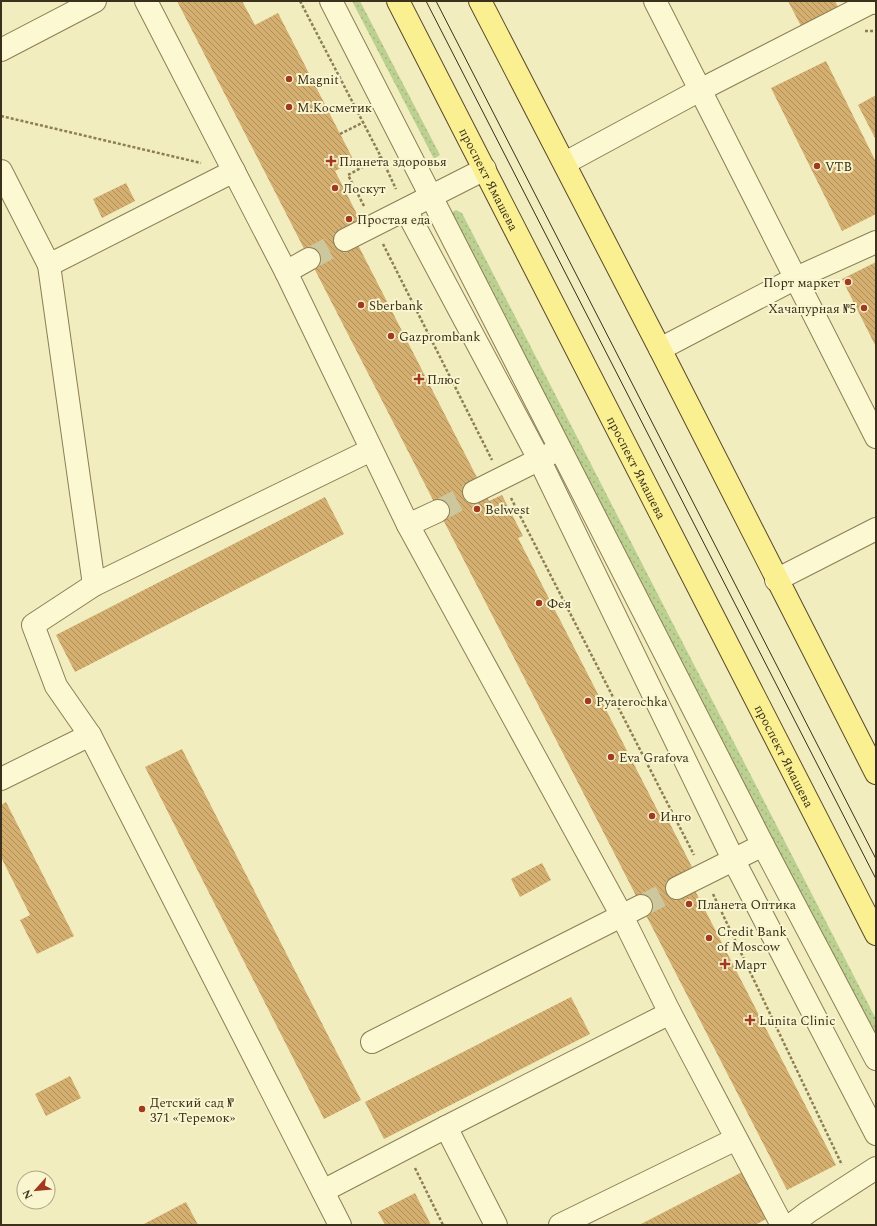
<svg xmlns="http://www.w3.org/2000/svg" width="877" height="1226" font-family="Spectral,serif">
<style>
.grass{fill:url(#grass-dots)}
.building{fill:url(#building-back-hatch)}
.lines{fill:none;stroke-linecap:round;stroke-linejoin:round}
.minor-tunnel{stroke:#cdc79d;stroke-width:22;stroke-dasharray:22 11;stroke-linecap:butt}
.minor-casing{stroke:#8c7e55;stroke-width:24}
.major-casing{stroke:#594a2a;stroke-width:24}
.path{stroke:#8c7e55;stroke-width:2.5;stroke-dasharray:3 2;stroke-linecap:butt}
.minor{stroke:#fcf8d2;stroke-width:22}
.major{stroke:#faef91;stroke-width:22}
.tram{stroke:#3a301b;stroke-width:1}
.poi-dot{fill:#a1391f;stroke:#f9f5ce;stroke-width:1.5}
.labels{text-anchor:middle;stroke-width:4;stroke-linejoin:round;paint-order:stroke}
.poi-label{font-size:13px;fill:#3a301b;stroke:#f9f5ce;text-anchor:start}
.street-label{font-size:13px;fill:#3a301b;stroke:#f9f5ce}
</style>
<defs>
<pattern id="grass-dots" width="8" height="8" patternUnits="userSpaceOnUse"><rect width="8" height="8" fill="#bcd191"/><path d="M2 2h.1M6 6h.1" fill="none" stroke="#a2b47c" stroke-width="1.8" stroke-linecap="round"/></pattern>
<pattern id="building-back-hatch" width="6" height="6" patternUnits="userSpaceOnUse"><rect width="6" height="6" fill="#d4af70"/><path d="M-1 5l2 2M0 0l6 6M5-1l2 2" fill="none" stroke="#ad8f5b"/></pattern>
</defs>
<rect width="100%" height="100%" fill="#f2edbe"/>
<g class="grass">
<polygon points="352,1 360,1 440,155 434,159"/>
<polygon points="456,210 462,213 876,1019 876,1048 447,215"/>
</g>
<g class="building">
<polygon points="177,1 242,1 255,25 278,13 354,161 335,171 362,224 356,241 489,501 502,495 523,536 518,538 664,823 668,820 692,867 685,871 836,1165 787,1190"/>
<polygon points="788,1 835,1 839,9 802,28"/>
<polygon points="826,61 876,162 876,214 842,231 771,88"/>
<polygon points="876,95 876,140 858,105"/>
<polygon points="126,183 135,201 102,218 93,199"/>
<polygon points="876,262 876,347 842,279"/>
<polygon points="325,497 344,534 75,672 56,635"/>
<polygon points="182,749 361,1100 324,1119 145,767"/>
<polygon points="6,802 74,936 37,954 20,920 30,915 1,857 1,805"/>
<polygon points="542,863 551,880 520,897 511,879"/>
<polygon points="571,997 590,1034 384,1139 365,1102"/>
<polygon points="70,1076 81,1098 46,1116 35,1094"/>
<polygon points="746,1170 770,1217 755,1225 639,1225"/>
<polygon points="415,1193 431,1225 385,1225 378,1212"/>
<polygon points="186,1202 198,1225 142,1225"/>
</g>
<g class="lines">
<g class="minor-tunnel">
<polyline points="309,259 345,240"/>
<polyline points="438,511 474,492"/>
<polyline points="641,906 677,888"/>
</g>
<defs>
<g id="minor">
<polyline points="146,1 286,272 408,525 622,916 670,1013 782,1225"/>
<polyline points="331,1 763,845 876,1059"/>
<polyline points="655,1 876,437"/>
<polyline points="1,50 95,1"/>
<polyline points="565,163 700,90 872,2 876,3"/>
<polyline points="1,171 49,265 234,171"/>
<polyline points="406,210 539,459 733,859 876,1134"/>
<polyline points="345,240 485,169"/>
<polyline points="49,265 94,585"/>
<polyline points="286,272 309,259"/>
<polyline points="660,349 796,278 876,242"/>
<polyline points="474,492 552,453"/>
<polyline points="408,525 438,511"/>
<polyline points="776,580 876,529"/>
<polyline points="1,779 90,735"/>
<polyline points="677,888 763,845"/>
<polyline points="372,1042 641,906"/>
<polyline points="446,1127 670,1013"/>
<polyline points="323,1191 446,1127 496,1225"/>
<polyline points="340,1225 90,735 56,686 33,625 94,585 371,450"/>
<polyline points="560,1225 734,1140"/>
<polyline points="791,1225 808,1212 876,1168"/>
</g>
<g id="major">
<path id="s1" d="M398,1L876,934"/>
<polyline points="480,1 660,349 876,773"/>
</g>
</defs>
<use href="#minor" class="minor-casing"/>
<use href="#major" class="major-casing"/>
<g class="path">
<polyline points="300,1 381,157 396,189"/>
<polyline points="865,31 876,31"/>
<polyline points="1,116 201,163"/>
<polyline points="340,134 364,122"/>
<polyline points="364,206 348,175 381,157"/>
<polyline points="383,244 492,460"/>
<polyline points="511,498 694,855"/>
<polyline points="713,894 842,1165"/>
<polyline points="415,1168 443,1225"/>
</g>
<use href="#minor" class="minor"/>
<use href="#major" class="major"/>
<g class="tram">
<polyline points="426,1 876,879"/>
<polyline points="436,1 876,859"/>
</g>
</g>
<g class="poi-dot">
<circle cx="289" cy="79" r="4"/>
<circle cx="289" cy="107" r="4"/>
<path d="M329 155h4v4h4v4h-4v4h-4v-4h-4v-4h4z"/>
<circle cx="817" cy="166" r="4"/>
<circle cx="335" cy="188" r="4"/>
<circle cx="349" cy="219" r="4"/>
<circle cx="848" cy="282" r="4"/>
<circle cx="361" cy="305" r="4"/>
<circle cx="864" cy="308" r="4"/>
<circle cx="391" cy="336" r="4"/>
<path d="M417 373h4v4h4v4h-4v4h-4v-4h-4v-4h4z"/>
<circle cx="477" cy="509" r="4"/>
<circle cx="539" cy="603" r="4"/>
<circle cx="588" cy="701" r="4"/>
<circle cx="611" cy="757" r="4"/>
<circle cx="652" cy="816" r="4"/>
<circle cx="689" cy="904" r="4"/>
<circle cx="709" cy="938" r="4"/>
<path d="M723 958h4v4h4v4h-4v4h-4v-4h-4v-4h4z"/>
<path d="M748 1014h4v4h4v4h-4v4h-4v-4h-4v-4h4z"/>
<circle cx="142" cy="1109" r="4"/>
</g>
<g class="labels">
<g class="poi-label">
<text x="297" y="84">Magnit</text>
<text x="297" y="112">М.Косметик</text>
<text x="339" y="166">Планета здоровья</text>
<text x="825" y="171">VTB</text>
<text x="343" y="193">Лоскут</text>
<text x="357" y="224">Простая еда</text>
<text x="840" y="287" text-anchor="end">Порт маркет</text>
<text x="369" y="310">Sberbank</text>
<text x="856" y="313" text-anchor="end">Хачапурная №5</text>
<text x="399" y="341">Gazprombank</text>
<text x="427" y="384">Плюс</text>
<text x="485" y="514">Belwest</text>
<text x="547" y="608">Фея</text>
<text x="596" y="706">Pyaterochka</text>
<text x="619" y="762">Eva Grafova</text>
<text x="660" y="821">Инго</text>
<text x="697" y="909">Планета Оптика</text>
<text x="717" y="936">Credit Bank<tspan x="717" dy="15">of Moscow</tspan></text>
<text x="734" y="969">Март</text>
<text x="759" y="1025">Lunita Clinic</text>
<text x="150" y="1107">Детский сад №<tspan x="150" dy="15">371 «Теремок»</tspan></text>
</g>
<g class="street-label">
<text dy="5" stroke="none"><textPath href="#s1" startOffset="200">проспект Ямашева</textPath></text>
<text dy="5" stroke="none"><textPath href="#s1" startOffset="524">проспект Ямашева</textPath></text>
<text dy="5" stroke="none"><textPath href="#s1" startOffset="848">проспект Ямашева</textPath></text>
</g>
</g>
<rect width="877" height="1226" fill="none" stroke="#3a301b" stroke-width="4"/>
<g transform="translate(36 1190) rotate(243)"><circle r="19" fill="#f9f5ce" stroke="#ada686"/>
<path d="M0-3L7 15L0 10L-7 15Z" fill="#a1391f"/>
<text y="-6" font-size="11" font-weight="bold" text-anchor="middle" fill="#3a301b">N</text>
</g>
</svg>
